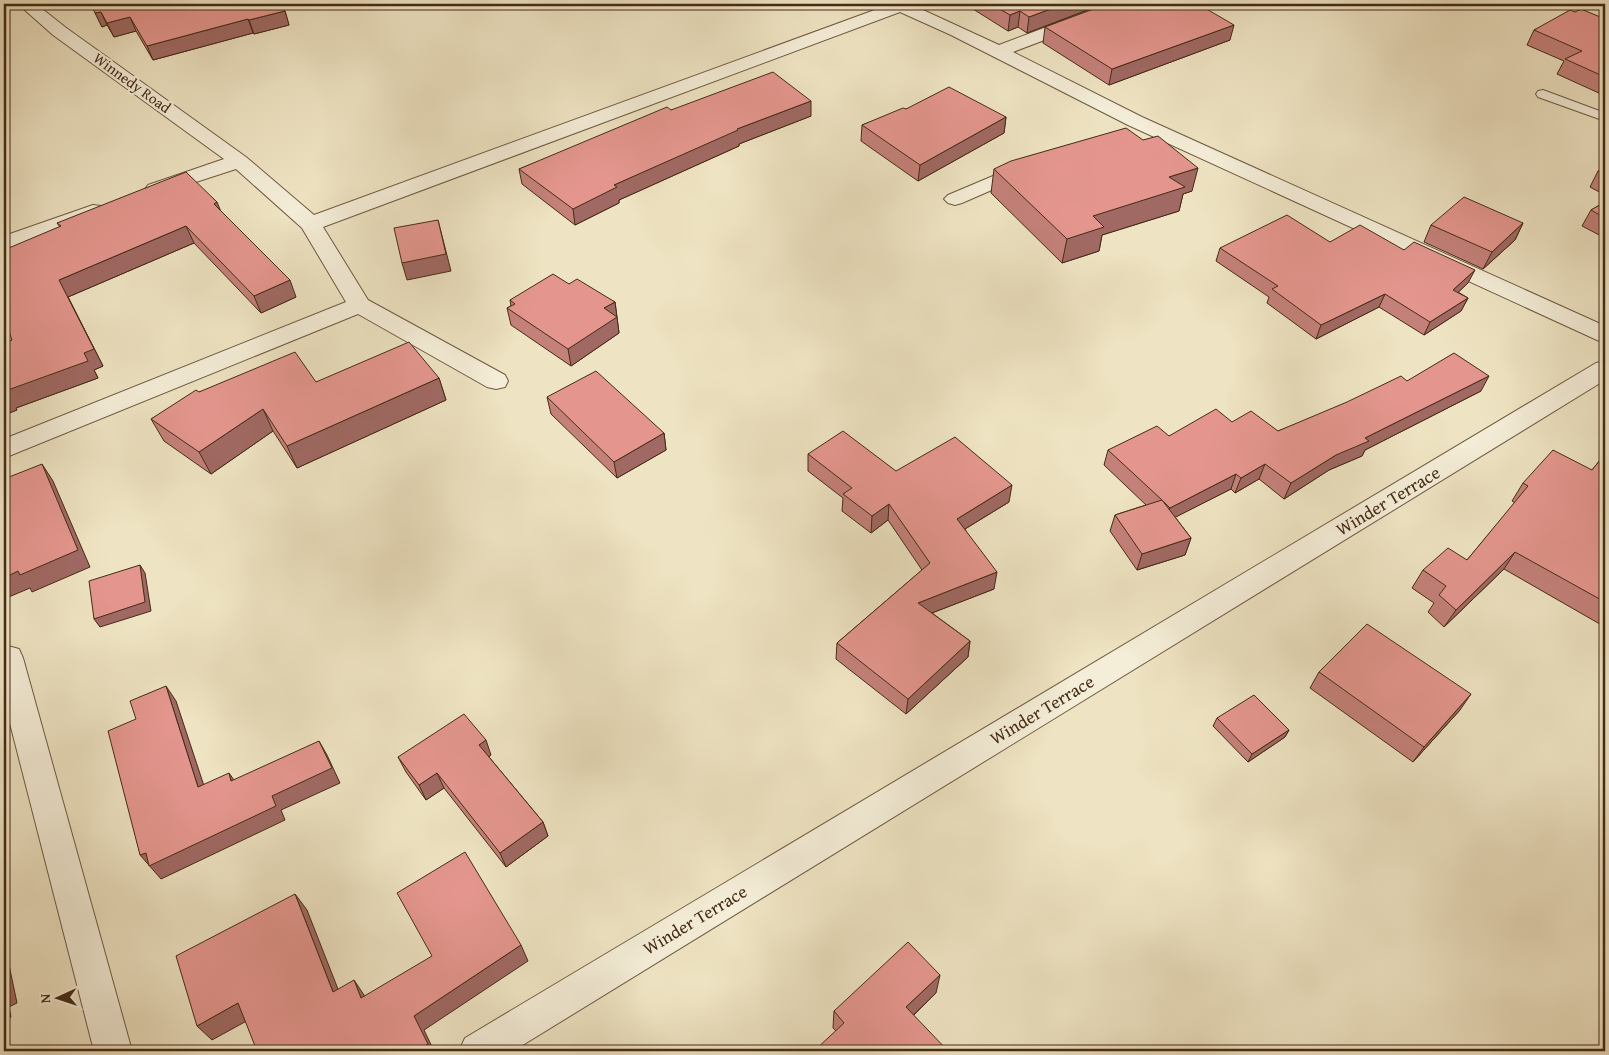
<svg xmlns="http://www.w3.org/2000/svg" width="1609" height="1055" font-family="'Gentium Book Plus',serif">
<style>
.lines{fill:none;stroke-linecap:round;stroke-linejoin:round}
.lane-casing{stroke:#6f5942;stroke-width:2}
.street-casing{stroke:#6f5942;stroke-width:2}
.lane{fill:#f4edd7;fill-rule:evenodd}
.street{fill:#f4edd7;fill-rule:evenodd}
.wall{fill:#c4817a;stroke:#452b17}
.shaded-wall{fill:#a06963;stroke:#452b17}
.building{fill:#e4968e;stroke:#452b17}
.labels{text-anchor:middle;stroke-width:4.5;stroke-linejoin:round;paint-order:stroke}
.far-street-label{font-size:15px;fill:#452b17;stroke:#f4edd7}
.street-label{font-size:18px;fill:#452b17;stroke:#f4edd7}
</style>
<rect width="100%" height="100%" fill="#eee3c2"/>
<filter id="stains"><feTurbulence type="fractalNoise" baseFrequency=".004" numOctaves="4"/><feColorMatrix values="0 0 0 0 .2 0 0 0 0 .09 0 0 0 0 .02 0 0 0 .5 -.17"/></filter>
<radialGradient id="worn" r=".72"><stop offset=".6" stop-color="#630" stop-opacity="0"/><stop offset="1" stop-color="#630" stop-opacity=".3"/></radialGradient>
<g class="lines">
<defs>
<polygon id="lane" points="1543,90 1605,113 1605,121 1538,97 1536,94 1538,91"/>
<g id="street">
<polygon points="18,4 36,4 65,27 246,157 314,215 891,4 910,4 999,45 1108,4 1131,4 1129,8 1013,52 1142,117 1605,326 1605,343 1597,340 1128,125 951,35 900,12 323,227 368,300 505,375 508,381 505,387 496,389 487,387 358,314 4,458 4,439 346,302 302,228 236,169 162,193 155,195 148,193 145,189 148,185 224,159 53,35"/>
<polygon points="1026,162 1033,164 1036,168 1033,172 962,203 955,205 948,203 944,199 948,195"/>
<polygon points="93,205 101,206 104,211 101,216 4,250 4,236"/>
<polygon points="1605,361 1605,380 513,1051 459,1051 465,1038 1596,363"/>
<polygon points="8,646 19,649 23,658 132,1051 94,1051 4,700 4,647"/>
</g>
</defs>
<use href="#lane" class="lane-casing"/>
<use href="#street" class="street-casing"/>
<use href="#lane" class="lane"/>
<use href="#street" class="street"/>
</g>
<g class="wall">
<polygon points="91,4 285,11 289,25 254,34 253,33 153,60 136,31 114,37 107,25 102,27"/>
<polygon points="965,4 1103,4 1027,33 1018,27 1008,31"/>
<polygon points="1575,12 1605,19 1605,91 1601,94 1557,74 1564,61 1527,45 1534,30"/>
<polygon points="1045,27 1230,40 1109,85 1043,43"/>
<polygon points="906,109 1006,117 1004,133 918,181 861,141 862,125"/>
<polygon points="671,110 811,116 739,144 739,146 619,200 619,203 575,225 522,184 519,169"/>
<polygon points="1605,168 1605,195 1590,187 1598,171"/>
<polygon points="994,169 1192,191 1183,194 1179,211 1102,235 1099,251 1062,263 991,193"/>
<polygon points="1605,202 1605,238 1582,226 1591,210"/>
<polygon points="221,211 296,297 261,313 194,243 68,297 103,366 94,370 98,378 16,408 17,410 4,415 4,343 12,340 60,227 57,223"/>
<polygon points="1523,223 1515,240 1483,269 1424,242 1431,225"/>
<polygon points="1330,242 1404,250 1468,283 1458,292 1468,298 1461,311 1424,335 1379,307 1316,339 1267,303 1269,297 1216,261 1220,248"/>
<polygon points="569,284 615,302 619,333 571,366 511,325 507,308 511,306 510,300"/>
<polygon points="439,378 446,400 297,468 273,431 211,474 164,441 151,419 199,392 316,382"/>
<polygon points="1407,381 1481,391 1365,450 1362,456 1329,470 1284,499 1259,479 1235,493 1231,489 1175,517 1191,538 1185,555 1137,570 1110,531 1115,515 1146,505 1104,465 1108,450 1169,436 1278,431"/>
<polygon points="547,397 664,433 666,450 617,478 551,414"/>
<polygon points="808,454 896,471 1009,502 965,529 994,589 932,613 970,641 968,657 906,714 836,659 837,643 922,570 888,520 871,533 842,511 843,498 808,471"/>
<polygon points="1605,454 1605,627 1504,569 1444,627 1428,612 1434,603 1412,588 1423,570 1467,560 1515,503 1512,501 1523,483 1592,470"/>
<polygon points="1319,672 1460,710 1413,762 1310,688"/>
<polygon points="1605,695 1605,706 1599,701"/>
<polygon points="1217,718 1289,730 1285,737 1248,762 1213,726"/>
<polygon points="491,755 489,757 543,822 548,836 506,867 444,788 426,800 406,772 398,757"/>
<polygon points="936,993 914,1015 836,1031 833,1028 834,1011"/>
</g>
<g class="shaded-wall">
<polygon points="1064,4 1103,4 1027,33 1029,17"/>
<polygon points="285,11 289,25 254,34 249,20"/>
<polygon points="1020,11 1018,27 1008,31 1010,15"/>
<polygon points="101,12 107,25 102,27 95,13"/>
<polygon points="130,17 136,31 114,37 107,23"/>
<polygon points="248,19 253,33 153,60 147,46"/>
<polygon points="1234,25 1230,40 1109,85 1112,69"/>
<polygon points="1605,85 1605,91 1601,94"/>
<polygon points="811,101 811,116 739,144 739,146 619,200 619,203 575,225 573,209 614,185 737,129"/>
<polygon points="1006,117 1004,133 918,181 920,165"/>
<polygon points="1198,168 1192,191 1183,194 1179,211 1102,235 1099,251 1062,263 1067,239 1093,216 1169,177"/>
<polygon points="217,202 224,219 214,204"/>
<polygon points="438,220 451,271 407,280 402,263"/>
<polygon points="1523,223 1515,240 1483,269 1492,252"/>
<polygon points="186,226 194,243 68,297 103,366 94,370 98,378 16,408 17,410 4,415 4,394 5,391 84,353 59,280"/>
<polygon points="1475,270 1468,283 1447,303 1453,290"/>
<polygon points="290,280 296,297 261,313 254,296"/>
<polygon points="1385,294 1379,307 1316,339 1321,325"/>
<polygon points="1468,298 1461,311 1424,335 1430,322"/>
<polygon points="615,302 619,333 571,366 568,349 604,308"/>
<polygon points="1489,376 1481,391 1365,450 1362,456 1329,470 1284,499 1291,483 1336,455 1365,438"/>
<polygon points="439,378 446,400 297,468 287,446"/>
<polygon points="263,409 273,431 211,474 199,452"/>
<polygon points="664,433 666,450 617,478 614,462"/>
<polygon points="42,464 53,481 90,567 32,592 30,588 4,599 4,578"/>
<polygon points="1265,464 1259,479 1235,493 1241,478"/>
<polygon points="1236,474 1231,489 1164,523 1170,508"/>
<polygon points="1012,485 1009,502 955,535 957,519"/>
<polygon points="889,504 888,520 871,533 872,516"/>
<polygon points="1191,538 1185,555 1137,570 1142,554"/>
<polygon points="1515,552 1504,569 1444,627 1456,610"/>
<polygon points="140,565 145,573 151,611 100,627 94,619"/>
<polygon points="997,572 994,589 916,619 918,603"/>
<polygon points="970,641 968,657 906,714 908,699"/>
<polygon points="166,686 176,701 209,801 198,787"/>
<polygon points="1471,694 1460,710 1413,762 1424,747"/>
<polygon points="1289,730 1285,737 1248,762 1252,754"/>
<polygon points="486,740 491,755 485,760 479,745"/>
<polygon points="319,741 327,755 340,783 281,810 285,820 161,879 140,855 272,796"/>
<polygon points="229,773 239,787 231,781"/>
<polygon points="437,773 444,788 426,800 419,785"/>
<polygon points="543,822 548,836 506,867 500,853"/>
<polygon points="295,894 307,910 345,1007 333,992"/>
<polygon points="4,941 17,1003 9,1007 11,1017 4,1021"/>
<polygon points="521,945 528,961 424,1030 434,1051 417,1051 414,1016"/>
<polygon points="940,975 936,993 904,1024 906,1007"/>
<polygon points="354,980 364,995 372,1012 361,998"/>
<polygon points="238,1003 252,1018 212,1040 197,1026"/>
</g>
<g class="building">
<polygon points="91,4 279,4 285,11 249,20 248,19 147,46 130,17 107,23 101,12 95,13"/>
<polygon points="991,4 1064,4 1029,17 1020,11 1010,15"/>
<polygon points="1107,4 1198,4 1234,25 1112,69 1045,27"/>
<polygon points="1581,9 1605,19 1605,77 1565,59 1582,51 1534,30 1570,10 1575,12"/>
<polygon points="773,72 811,101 737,129 738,130 614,185 617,187 573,209 519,169 667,107 671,110"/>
<polygon points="949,87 1006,117 920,165 862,125 903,108 906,109"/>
<polygon points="1126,128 1143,140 1158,136 1198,168 1169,177 1185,187 1093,216 1104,227 1067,239 994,169 1011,161"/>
<polygon points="1605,168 1605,175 1598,171"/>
<polygon points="186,172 217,202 214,204 290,280 254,296 186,226 59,280 94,349 84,353 88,361 5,391 6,393 4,394 4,343 12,340 4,318 4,250 61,226 57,223"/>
<polygon points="1464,197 1523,223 1492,252 1431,225"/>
<polygon points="1605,202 1605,218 1591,210"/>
<polygon points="1287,215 1330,242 1360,225 1404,250 1414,242 1475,270 1453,290 1468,298 1430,322 1385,294 1321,325 1272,289 1278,286 1220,248"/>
<polygon points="438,220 446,254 402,263 394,228"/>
<polygon points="553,274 569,284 577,279 615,302 604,308 617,317 568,349 507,308 515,304 510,300"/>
<polygon points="409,342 439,378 287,446 263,409 199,452 151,419 196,390 199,392 295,352 316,382"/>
<polygon points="1454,353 1489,376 1365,438 1369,441 1336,455 1291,483 1265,464 1241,478 1236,474 1170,508 1162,500 1108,450 1157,426 1169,436 1216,409 1232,422 1251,411 1278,431 1347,402 1401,376 1407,381"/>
<polygon points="596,371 664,433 614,462 547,397"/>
<polygon points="843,431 896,471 955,437 1012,485 957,519 997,572 918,603 970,641 908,699 837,643 930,563 889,504 872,516 843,494 852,488 808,454"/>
<polygon points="1553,450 1592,470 1605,454 1605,602 1515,552 1456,610 1439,595 1446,586 1423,570 1448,548 1467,560 1528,486 1523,483"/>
<polygon points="42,464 78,550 20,575 18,571 4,578 4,479"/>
<polygon points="1162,500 1191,538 1142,554 1115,515"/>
<polygon points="140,565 145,602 94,619 89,581"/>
<polygon points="1367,624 1471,694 1424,747 1319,672"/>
<polygon points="166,686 198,787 229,773 231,781 319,741 332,768 272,796 276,806 149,866 146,853 140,855 108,731 136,719 130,701"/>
<polygon points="1254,695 1289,730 1252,754 1217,718"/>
<polygon points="464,714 486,740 479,745 543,822 500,853 437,773 419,785 398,757"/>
<polygon points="465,852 521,945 414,1016 428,1044 417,1051 257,1051 238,1003 197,1026 176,956 295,894 333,992 354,980 361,998 432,956 397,893"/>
<polygon points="908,942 940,975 906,1007 948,1051 814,1051 844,1023 834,1011"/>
</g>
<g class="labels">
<g class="far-street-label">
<text transform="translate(132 83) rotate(36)" y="5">Winnedy Road</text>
</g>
<g class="street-label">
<text transform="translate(1388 501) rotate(-31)" y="6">Winder Terrace</text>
<text transform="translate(1042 710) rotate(-31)" y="6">Winder Terrace</text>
<text transform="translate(695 920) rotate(-31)" y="6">Winder Terrace</text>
</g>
</g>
<rect width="1609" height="1055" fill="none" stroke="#eee3c2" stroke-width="20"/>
<rect x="5" y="5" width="1599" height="1045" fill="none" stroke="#452b17" stroke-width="2.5"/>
<rect x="10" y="10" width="1589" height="1035" fill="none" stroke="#452b17"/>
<g transform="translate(58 998) rotate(267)" stroke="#f4edd7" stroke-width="4" paint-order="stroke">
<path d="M0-4L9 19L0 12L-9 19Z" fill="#452b17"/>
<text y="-8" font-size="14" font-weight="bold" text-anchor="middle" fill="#452b17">N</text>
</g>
<rect width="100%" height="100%" filter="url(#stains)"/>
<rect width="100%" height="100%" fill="url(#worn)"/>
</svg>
